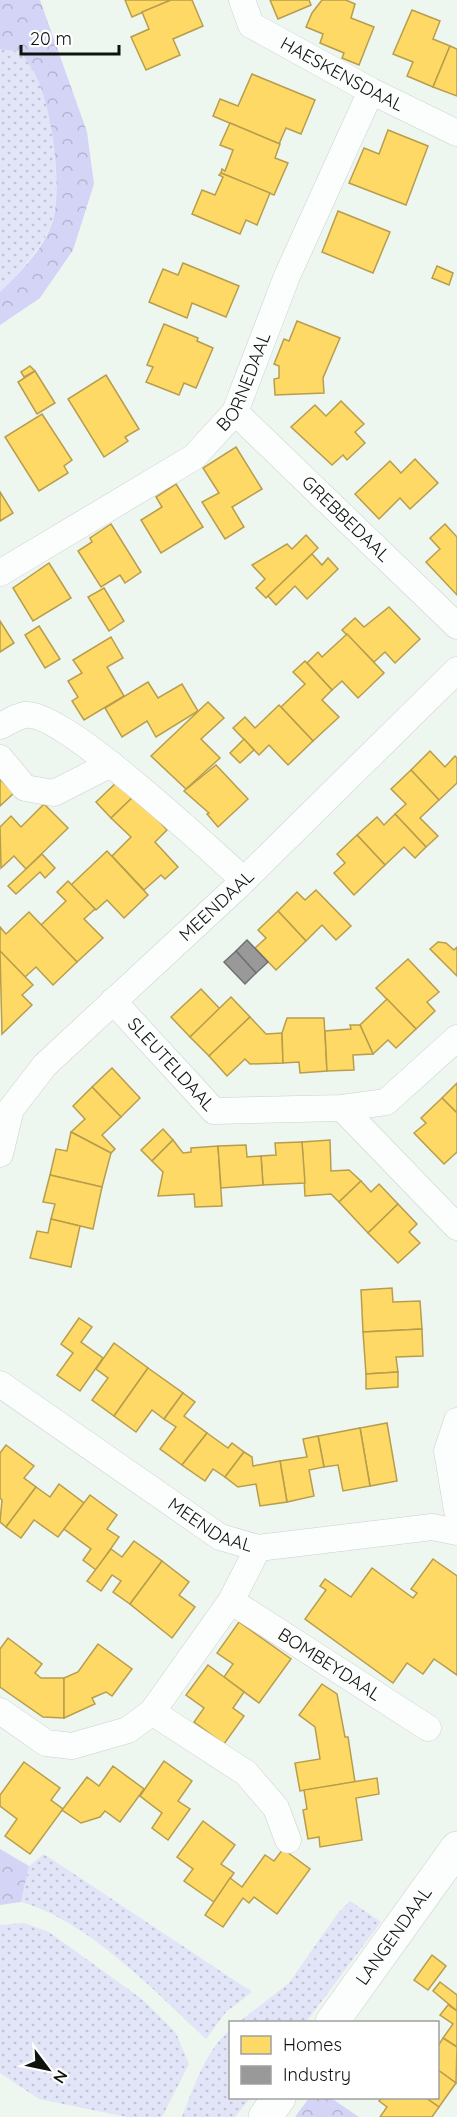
<svg xmlns="http://www.w3.org/2000/svg" width="457" height="2117" font-family="Quicksand,sans-serif">
<style>
.grass{fill:url(#grass-dots)}
.forest{fill:url(#forest-crowns)}
.homes{fill:#ffd966;stroke:#b79e4c;stroke-width:1.5}
.industry{fill:#999;stroke:#6f7170;stroke-width:1.5}
.lines{fill:none;stroke-linecap:round;stroke-linejoin:round}
.street-casing{stroke:#cbd1cc;stroke-width:27}
.secondary-casing{stroke:#cbd1cc;stroke-width:34}
.street{stroke:#fcfefd;stroke-width:26}
.secondary{stroke:#fcfefd;stroke-width:33}
.labels{text-anchor:middle;stroke-width:6;stroke-linejoin:round;paint-order:stroke}
.street-label{font-size:18px;fill:#0e130f;stroke:#fff}
</style>
<defs>
<pattern id="grass-dots" width="8" height="8" patternUnits="userSpaceOnUse" patternTransform="scale(1.5)"><rect width="8" height="8" fill="#e2e4f7"/><path d="M2 2h.1M6 6h.1" fill="none" stroke="#c1c3d3" stroke-width="1.8" stroke-linecap="round"/></pattern>
<pattern id="forest-crowns" width="20" height="18" patternUnits="userSpaceOnUse" patternTransform="scale(1.5)"><rect width="20" height="18" fill="#d4d4f6"/><path d="M2 6a3 3 0 1 1 6 0M12 15a3 3 0 1 1 6 0" fill="none" stroke="#b5b5d2"/></pattern>
</defs>
<rect width="100%" height="100%" fill="#eef6f0"/>
<g class="grass">
<path d="M0,49L21,52C26,60 32,67 36,75C52,105 64,196 50,227C39,252 19,272 0,292Z"/>
<path d="M44,1854L252,1992L226,2012L206,2039C156,1992 87,1920 21,1902L29,1866Z"/>
<polygon points="350,1901 381,1922 306,2022 239,2022 289,1983 338,1913"/>
<polygon points="24,1923 49,1932 143,2000 176,2033 189,2064 162,2117 127,2117 39,2099 0,2073 0,1925"/>
<path d="M230,2030L231,2098H250L235,2117H182C194,2087 205,2051 230,2030Z"/>
</g>
<g class="forest">
<path d="M0,0H40L87,132L94,184L73,250L40,298L0,325V292C19,273 41,252 51,226C64,193 52,107 36,76C32,68 26,60 21,52L0,49Z"/>
<polygon points="0,1849 29,1866 21,1902 0,1905"/>
<polygon points="309,2098 331,2098 359,2117 295,2117"/>
</g>
<g class="homes">
<polygon points="125,0 171,0 132,17"/>
<polygon points="171,0 192,0 203,26 173,39 180,55 146,70 131,37 149,29 142,12"/>
<polygon points="270,0 309,0 311,5 278,19"/>
<polygon points="322,0 346,0 355,4 351,18 374,27 359,65 342,58 344,53 320,43 323,34 306,27 312,13"/>
<polygon points="412,10 440,21 433,39 450,46 433,87 407,76 413,62 393,54"/>
<polygon points="450,46 457,49 457,96 433,87"/>
<polygon points="252,74 315,100 301,134 286,128 279,144 213,116 220,99 238,106"/>
<polygon points="230,123 280,144 275,158 288,163 274,195 221,173 222,169 225,171 233,150 220,145"/>
<polygon points="388,130 428,146 406,205 349,183 364,148 379,154"/>
<polygon points="221,173 270,193 257,225 246,220 240,234 192,214 202,190 215,195 223,177 219,175"/>
<polygon points="338,211 390,232 373,273 322,252"/>
<polygon points="183,263 239,286 226,317 192,303 187,318 149,302 163,269 178,275"/>
<polygon points="437,266 453,273 449,285 432,278"/>
<polygon points="297,321 340,338 323,378 324,393 275,395 274,379 279,378 279,366 274,364 284,339 289,341"/>
<polygon points="164,324 198,338 197,341 213,348 196,388 184,383 179,395 146,382 153,367 147,365"/>
<polygon points="30,366 35,371 24,377 21,372"/>
<polygon points="35,371 55,403 37,414 18,382"/>
<polygon points="106,375 139,429 125,437 128,441 104,457 68,399"/>
<polygon points="341,401 364,424 355,432 365,443 347,460 343,455 332,465 291,427 315,405 326,416"/>
<polygon points="42,414 72,460 64,466 68,473 39,491 5,437"/>
<polygon points="236,447 262,489 232,507 244,527 225,539 202,502 219,493 203,468"/>
<polygon points="415,459 438,483 410,509 400,498 379,519 355,494 390,461 401,473"/>
<polygon points="176,484 203,527 161,553 141,520 162,507 156,497"/>
<polygon points="0,492 13,513 0,521"/>
<polygon points="111,524 141,572 125,583 120,575 101,587 78,551 92,542 90,538"/>
<polygon points="445,524 457,537 457,595 426,562 440,549 430,538"/>
<polygon points="306,535 318,548 266,598 256,588 265,579 252,565 287,544 292,549"/>
<polygon points="312,554 322,565 328,558 338,569 307,599 295,586 276,605 268,596"/>
<polygon points="49,563 71,598 33,621 13,588"/>
<polygon points="104,588 124,621 109,631 88,597"/>
<polygon points="389,607 420,639 395,663 385,652 374,662 342,630 355,618 364,627"/>
<polygon points="0,621 14,643 0,652"/>
<polygon points="39,626 60,659 45,668 25,635"/>
<polygon points="347,634 384,673 358,698 342,681 332,690 307,663 318,652 322,657"/>
<polygon points="111,637 123,658 107,667 124,696 84,720 72,701 78,697 68,681 82,673 73,660"/>
<polygon points="305,661 332,690 322,700 339,717 313,741 281,707 305,684 293,672"/>
<polygon points="148,682 158,698 182,684 198,711 156,737 147,721 122,737 105,708"/>
<polygon points="208,702 224,718 201,739 220,758 186,789 151,756"/>
<polygon points="279,705 313,741 288,765 269,745 259,755 233,728 245,717 255,728"/>
<polygon points="244,739 254,750 240,763 230,753"/>
<polygon points="430,751 445,767 455,756 457,758 457,783 439,800 411,770"/>
<polygon points="216,765 248,799 218,827 207,814 209,813 184,791"/>
<polygon points="411,770 439,800 420,818 438,836 426,847 395,814 406,804 391,789"/>
<polygon points="0,779 14,793 0,806"/>
<polygon points="119,780 135,795 111,818 96,802"/>
<polygon points="135,795 167,830 155,842 178,867 165,879 161,875 144,890 112,856 131,837 111,818"/>
<polygon points="44,804 68,828 26,869 14,856 1,868 0,827 11,816 21,827"/>
<polygon points="395,814 426,847 415,858 404,847 385,865 357,835 377,817 384,825"/>
<polygon points="357,835 385,865 354,895 334,873 345,863 337,854"/>
<polygon points="107,851 148,895 124,918 107,900 96,910 71,885"/>
<polygon points="42,854 55,868 45,878 40,872 16,894 8,886"/>
<polygon points="68,881 95,909 84,919 103,938 77,962 41,925 66,901 57,892"/>
<polygon points="316,890 351,926 336,940 322,925 306,941 278,911 297,892 305,900"/>
<polygon points="278,911 306,941 276,970 255,948 266,938 258,930"/>
<polygon points="29,912 77,962 53,985 36,967 25,977 0,951 0,927 6,934"/>
<polygon points="438,942 446,943 454,950 457,947 457,976 430,949"/>
<polygon points="0,951 33,985 22,995 32,1005 2,1034"/>
<polygon points="408,959 439,992 427,1002 435,1011 416,1029 376,988"/>
<polygon points="201,989 220,1009 190,1037 171,1017"/>
<polygon points="231,997 250,1017 209,1056 190,1037"/>
<polygon points="387,999 416,1029 396,1048 388,1040 373,1054 360,1025"/>
<polygon points="250,1017 266,1034 282,1033 283,1063 250,1064 245,1059 227,1076 209,1056"/>
<polygon points="287,1018 324,1018 327,1071 300,1073 299,1062 283,1063 282,1033"/>
<polygon points="350,1025 360,1025 373,1054 353,1055 354,1070 327,1071 325,1031 351,1029"/>
<polygon points="112,1068 140,1098 121,1117 92,1087"/>
<polygon points="457,1083 457,1113 442,1098"/>
<polygon points="92,1087 121,1117 102,1135 115,1149 111,1153 71,1132 85,1119 73,1106"/>
<polygon points="442,1098 457,1113 457,1152 444,1164 414,1133 426,1123 421,1118"/>
<polygon points="163,1129 173,1140 152,1161 141,1150"/>
<polygon points="71,1132 111,1153 102,1187 50,1175 56,1149 67,1151"/>
<polygon points="173,1140 183,1153 191,1152 191,1148 218,1146 222,1206 195,1207 194,1194 158,1196 163,1172 152,1161"/>
<polygon points="330,1140 331,1171 349,1170 361,1181 339,1202 331,1194 305,1196 302,1142"/>
<polygon points="302,1142 305,1183 263,1185 261,1156 276,1155 275,1143"/>
<polygon points="246,1145 247,1157 261,1156 263,1185 221,1188 218,1146"/>
<polygon points="50,1175 102,1187 93,1229 51,1219 55,1204 43,1202"/>
<polygon points="361,1181 371,1192 379,1184 398,1204 368,1233 339,1202"/>
<polygon points="398,1204 417,1224 409,1232 420,1243 398,1263 368,1233"/>
<polygon points="51,1219 80,1226 71,1267 30,1258 37,1231 48,1233"/>
<polygon points="392,1288 393,1302 420,1301 422,1329 363,1332 361,1290"/>
<polygon points="79,1318 92,1327 81,1342 103,1358 80,1391 57,1375 73,1353 61,1344"/>
<polygon points="422,1329 423,1356 396,1357 398,1372 366,1374 363,1332"/>
<polygon points="114,1343 148,1368 114,1416 92,1400 108,1378 96,1369"/>
<polygon points="148,1368 183,1393 164,1419 152,1410 136,1432 114,1416"/>
<polygon points="398,1372 398,1387 366,1389 366,1374"/>
<polygon points="183,1393 195,1402 184,1416 207,1433 182,1465 160,1449 176,1427 164,1419"/>
<polygon points="387,1423 397,1481 370,1486 360,1428"/>
<polygon points="360,1428 370,1486 343,1491 338,1465 324,1467 318,1436"/>
<polygon points="207,1433 228,1448 232,1443 244,1452 225,1477 213,1469 205,1481 182,1465"/>
<polygon points="318,1436 324,1467 309,1470 314,1496 287,1502 280,1461 307,1457 303,1439"/>
<polygon points="6,1445 34,1466 24,1478 36,1487 6,1527 0,1522 2,1500 0,1498 0,1453"/>
<polygon points="244,1452 252,1457 253,1466 280,1461 287,1502 260,1506 256,1484 238,1487 225,1477"/>
<polygon points="59,1484 84,1503 58,1537 34,1520 21,1538 6,1527 36,1487 50,1497"/>
<polygon points="90,1495 117,1515 107,1529 119,1537 96,1570 83,1560 91,1549 64,1529"/>
<polygon points="134,1541 162,1561 130,1604 113,1592 121,1581 112,1575 101,1591 87,1581 111,1549 122,1557"/>
<polygon points="433,1559 457,1576 457,1675 434,1659 423,1674 407,1663 393,1683 305,1619 326,1590 320,1586 325,1579 351,1597 372,1568 413,1598 417,1593 411,1589"/>
<polygon points="162,1561 189,1582 179,1595 195,1607 172,1638 130,1604"/>
<polygon points="239,1622 291,1659 259,1703 224,1677 233,1664 217,1653"/>
<polygon points="8,1638 42,1664 35,1673 41,1678 64,1678 64,1718 43,1717 0,1687 0,1649"/>
<polygon points="98,1644 132,1669 112,1696 106,1692 92,1698 95,1704 64,1718 64,1678 78,1672"/>
<polygon points="208,1665 244,1692 233,1708 244,1716 224,1744 194,1722 204,1708 186,1695"/>
<polygon points="322,1684 337,1694 345,1737 348,1737 355,1782 300,1791 295,1763 320,1759 315,1727 299,1715"/>
<polygon points="164,1761 192,1781 178,1801 190,1809 168,1840 152,1828 162,1813 140,1796"/>
<polygon points="24,1762 60,1788 51,1800 63,1809 30,1854 5,1836 17,1819 0,1806 0,1795"/>
<polygon points="113,1766 144,1789 120,1822 105,1811 100,1817 81,1823 62,1810 87,1777 99,1786"/>
<polygon points="377,1778 379,1794 356,1798 362,1840 320,1847 319,1837 308,1839 303,1810 307,1809 304,1790"/>
<polygon points="203,1821 235,1845 221,1864 234,1873 214,1902 184,1881 193,1869 177,1857"/>
<polygon points="283,1849 310,1869 277,1914 254,1897 249,1903 243,1898 223,1927 205,1915 230,1878 242,1887 265,1855 274,1861"/>
<polygon points="432,1955 446,1966 428,1990 414,1980"/>
<polygon points="440,1982 457,1995 457,2011 433,1991"/>
<polygon points="448,2005 457,2011 457,2047 443,2038 453,2024 440,2015"/>
<polygon points="443,2038 457,2047 456,2083 438,2070 438,2046"/>
<polygon points="438,2070 456,2083 439,2107 426,2098 438,2098"/>
<polygon points="382,2098 426,2098 439,2107 432,2117 380,2117 387,2107 379,2101"/>
</g>
<g class="industry">
<polygon points="247,940 268,962 256,973 236,951"/>
<polygon points="236,951 256,973 245,984 224,962"/>
</g>
<g class="lines">
<defs>
<g id="street">
<path id="s1" d="M242,0L251,25L371,91L457,133"/>
<path id="s2" d="M235,412L457,626"/>
<path id="s3" d="M0,573L194,457L235,412L287,276L371,91"/>
<path d="M0,726C7,723 17,716 25,715C62,710 211,851 244,880"/>
<polyline points="0,758 25,788 54,793 111,764"/>
<path id="s4" d="M113,1001L214,1111L342,1108L386,1102L457,1038"/>
<polyline points="342,1108 457,1227"/>
<path id="s5" d="M0,1154L11,1109L45,1065L238,886L457,670"/>
<path id="s6" d="M0,1384L220,1537L258,1548L432,1527L457,1532"/>
<polyline points="457,1421 447,1451 457,1510"/>
<path id="s7" d="M231,1601L428,1728"/>
<polyline points="0,1711 46,1743 72,1746 128,1730 152,1712 231,1601 258,1548"/>
<polyline points="152,1712 246,1773 276,1808 288,1840"/>
</g>
<g id="secondary">
<path id="s8" d="M332,2022L457,1848"/>
<polyline points="265,2117 279,2098"/>
</g>
</defs>
<use href="#street" class="street-casing"/>
<use href="#secondary" class="secondary-casing"/>
<use href="#street" class="street"/>
<use href="#secondary" class="secondary"/>
</g>
<g class="labels">
<g class="street-label">
<text dy="6" stroke="none"><textPath href="#s1" startOffset="130">HAESKENSDAAL</textPath></text>
<text dy="6" stroke="none"><textPath href="#s3" startOffset="318">BORNEDAAL</textPath></text>
<text dy="6" stroke="none"><textPath href="#s2" startOffset="154">GREBBEDAAL</textPath></text>
<text dy="6" stroke="none"><textPath href="#s5" startOffset="336">MEENDAAL</textPath></text>
<text dy="6" stroke="none"><textPath href="#s4" startOffset="86">SLEUTELDAAL</textPath></text>
<text dy="6" stroke="none"><textPath href="#s6" startOffset="254">MEENDAAL</textPath></text>
<text dy="6" stroke="none"><textPath href="#s7" startOffset="117">BOMBEYDAAL</textPath></text>
<text dy="6" stroke="none"><textPath href="#s8" startOffset="106">LANGENDAAL</textPath></text>
</g>
</g>
<rect x="229" y="2021" width="210" height="78" fill="#ffffff" stroke="#9fa19f" stroke-width="1.5"/>
<rect x="241" y="2036" width="30" height="18" fill="#ffd966" stroke="#9fa19f" stroke-width="1.5"/>
<text x="283" y="2051" font-size="18" fill="#0e130f">Homes</text>
<rect x="241" y="2066" width="30" height="18" fill="#999999" stroke="#9fa19f" stroke-width="1.5"/>
<text x="283" y="2081" font-size="18" fill="#0e130f">Industry</text>
<g transform="translate(48 2069) rotate(122)" stroke="#ffffff" stroke-width="4.5" paint-order="stroke">
<path d="M0-4.5L10 22L0 15L-10 22Z" fill="#0e130f"/>
<text y="-9" font-size="16" font-weight="bold" text-anchor="middle" fill="#0e130f">N</text>
</g>
<path d="M21 45v9h98v-9" fill="none" stroke="#0e130f" stroke-width="3"/>
<text x="30" y="45" font-size="18" fill="#0e130f" stroke="#ffffff" stroke-width="4.5" paint-order="stroke">20 m</text>
</svg>
